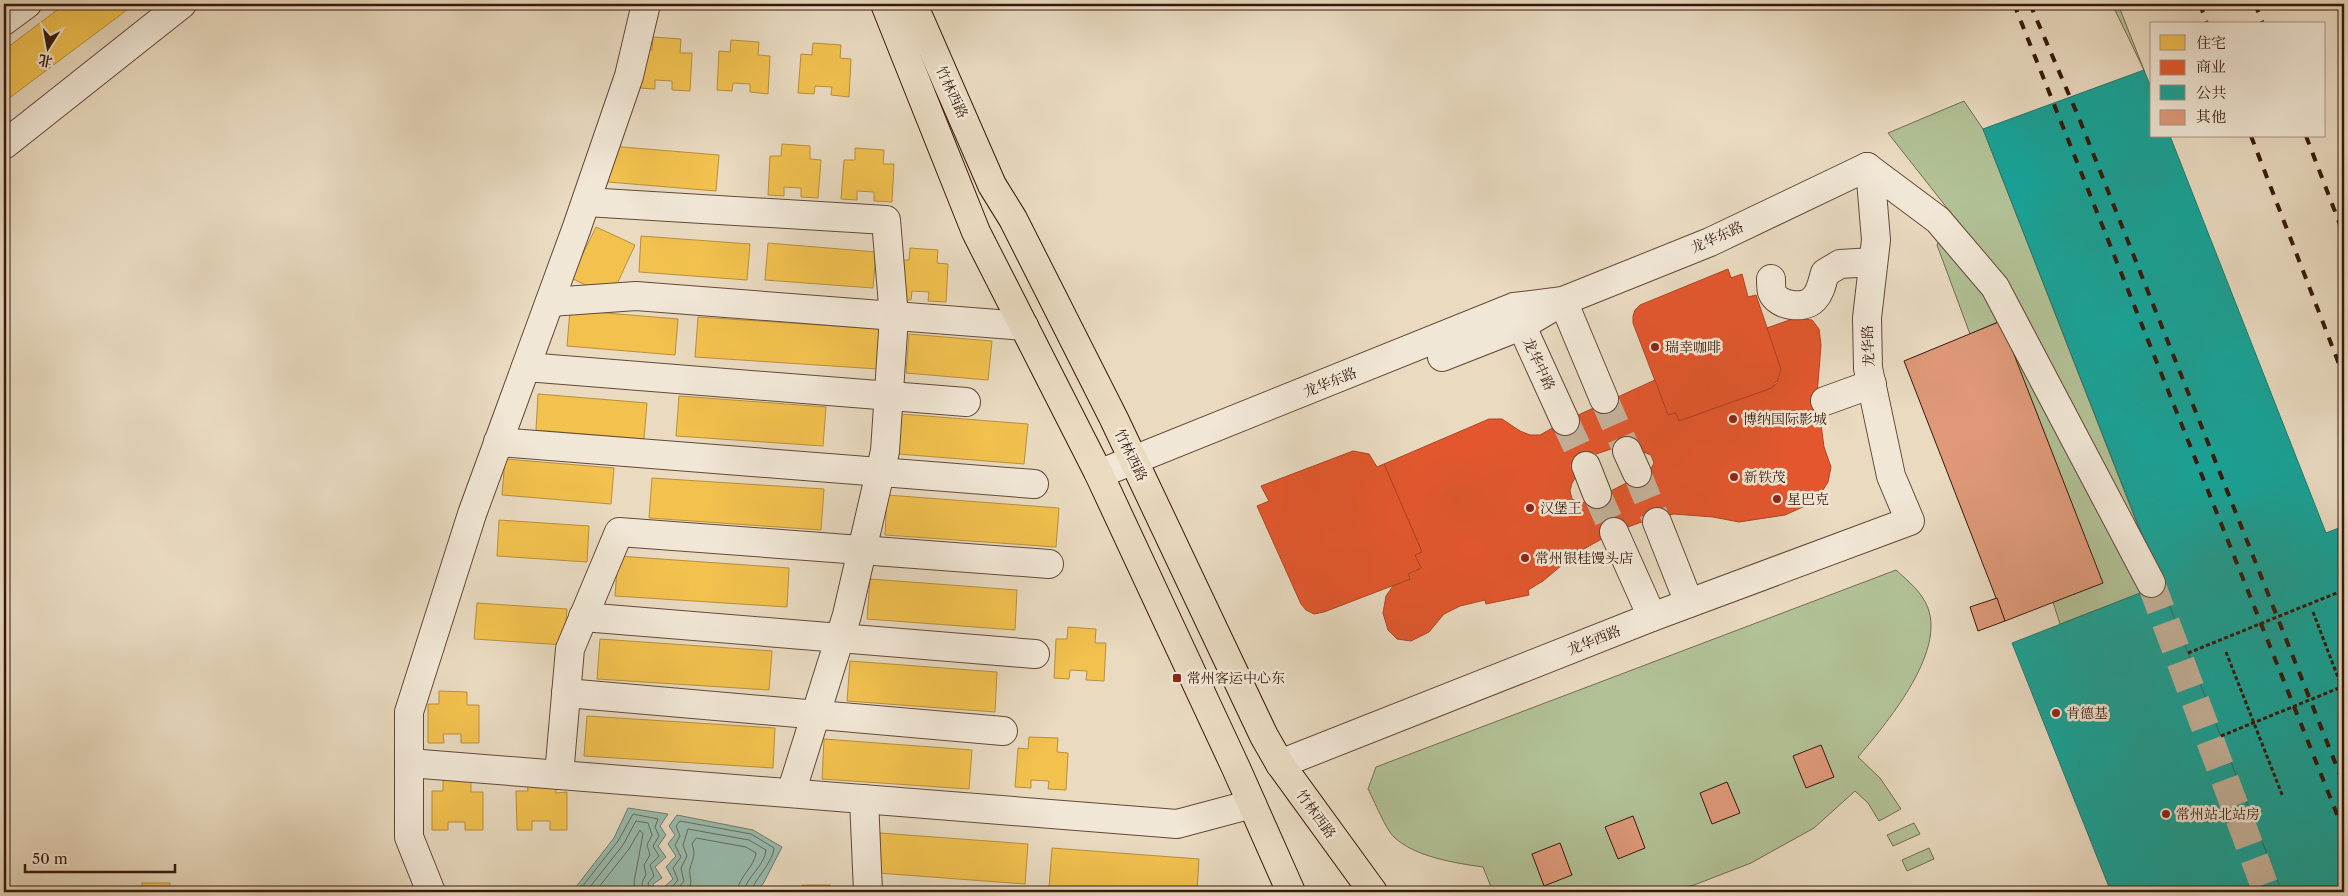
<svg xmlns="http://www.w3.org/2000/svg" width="2348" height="896" font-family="'Libre Caslon Text','Noto Serif SC',serif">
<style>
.green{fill:#b2c196;stroke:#746c50}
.water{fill:#98bbad;stroke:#717a6c}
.homes{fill:#f2c14e;stroke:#ba8e3a}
.shops{fill:#e4572e;stroke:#b04423;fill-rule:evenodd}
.public{fill:#17a398;stroke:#21796d}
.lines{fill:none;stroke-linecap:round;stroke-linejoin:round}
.shore{stroke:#686a5c;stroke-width:1}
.building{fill:#df9979;stroke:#37180a}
.minor-tunnel{stroke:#c5b39c;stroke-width:28;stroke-dasharray:28 14;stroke-linecap:butt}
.minor-casing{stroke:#644838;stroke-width:30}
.major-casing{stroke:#37180a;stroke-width:30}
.path{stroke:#37180a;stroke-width:3;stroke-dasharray:4 2.5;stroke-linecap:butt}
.minor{stroke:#f1e7d6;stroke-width:28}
.major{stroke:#e9dac0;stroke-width:28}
.rail{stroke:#37180a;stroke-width:4;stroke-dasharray:9 9;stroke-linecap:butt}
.path-bridge{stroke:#37180a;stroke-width:3;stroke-dasharray:4 2.5;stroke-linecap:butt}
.poi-dot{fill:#8f2418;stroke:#f1e7d6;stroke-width:2}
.labels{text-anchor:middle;stroke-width:5;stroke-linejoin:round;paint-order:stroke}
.street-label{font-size:14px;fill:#37180a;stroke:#f1e7d6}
.poi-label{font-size:14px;fill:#37180a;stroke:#f1e7d6;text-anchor:start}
</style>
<rect width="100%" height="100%" fill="#e9dac0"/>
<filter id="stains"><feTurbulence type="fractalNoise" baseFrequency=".004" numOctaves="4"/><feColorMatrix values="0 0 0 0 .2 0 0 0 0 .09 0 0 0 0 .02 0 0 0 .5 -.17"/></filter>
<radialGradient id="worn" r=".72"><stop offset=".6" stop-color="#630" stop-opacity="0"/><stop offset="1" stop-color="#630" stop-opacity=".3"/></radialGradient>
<g class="green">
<polygon points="2112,4 2118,4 2144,70"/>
<polygon points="1964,101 1983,129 2161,585 2060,624 2053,602 2102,583 2000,321 1970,334 1937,245 1951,213 1888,133"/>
<path d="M1896,570C1908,581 1922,592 1928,608C1945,654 1886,724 1858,757L1880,778L1901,809L1879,821L1868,803L1855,791L1814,828L1751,863L1694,885L1662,892H1493L1483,867C1455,863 1415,857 1394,837C1386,830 1374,800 1368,789L1376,767Z"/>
<polygon points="1914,823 1920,834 1893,846 1887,835"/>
<polygon points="1929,848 1934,859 1907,871 1902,860"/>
</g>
<g class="water">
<polygon points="628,808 668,814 660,826 666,835 658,846 666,857 655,867 662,878 653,884 655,892 572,892 614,838"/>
<polygon points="677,815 753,830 782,847 763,884 754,892 663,892 662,889 673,879 666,867 676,856 668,844 675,835 669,826"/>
</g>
<g class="homes">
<polygon points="65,4 135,4 4,102 4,50"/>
<polygon points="763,4 778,4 778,6 762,5"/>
<polygon points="795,4 813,4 813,8 795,7"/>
<polygon points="653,37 681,39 680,53 692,53 690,91 672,90 672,81 655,80 655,89 639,88 641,49 652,50"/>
<polygon points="731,40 759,42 758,55 770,56 768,94 750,92 750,84 733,83 732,91 717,90 719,51 730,52"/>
<polygon points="813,43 841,45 840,58 851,59 849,97 831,95 832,87 815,86 814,94 798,93 801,54 812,55"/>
<polygon points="782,144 810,146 810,159 821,160 818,198 801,197 801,188 784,187 784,196 768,195 770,156 781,156"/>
<polygon points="610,146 719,155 716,191 608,182"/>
<polygon points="855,148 884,150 883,164 894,164 892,202 874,201 874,192 857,191 857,200 841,199 844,160 855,160"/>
<polygon points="596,227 635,245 611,297 571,278"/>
<polygon points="641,236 750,244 747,280 639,272"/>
<polygon points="768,243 876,252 873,288 765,280"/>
<polygon points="910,248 938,250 937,263 948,264 946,302 928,301 929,292 912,291 911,300 895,299 898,260 909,260"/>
<polygon points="570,310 678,319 675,355 567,346"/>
<polygon points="698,317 881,329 878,369 695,357"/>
<polygon points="909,334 992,341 988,380 906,373"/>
<polygon points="538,394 647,403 644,439 536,430"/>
<polygon points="679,396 826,407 823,446 676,436"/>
<polygon points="901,414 1028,424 1024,464 898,454"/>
<polygon points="505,459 614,468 611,504 502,495"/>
<polygon points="652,478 824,489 821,530 649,518"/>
<polygon points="887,495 1059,508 1056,547 885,535"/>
<polygon points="499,520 589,526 587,562 497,556"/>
<polygon points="618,556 789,568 787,607 615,596"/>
<polygon points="870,579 1017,590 1015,630 867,619"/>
<polygon points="477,603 567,609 564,645 474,639"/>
<polygon points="1068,627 1096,629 1095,643 1106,643 1104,681 1086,680 1087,671 1070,670 1069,679 1054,678 1056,639 1067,639"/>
<polygon points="600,639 772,651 769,690 597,679"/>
<polygon points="850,661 997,672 995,712 847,701"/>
<polygon points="439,691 467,692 467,705 479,705 479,743 461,743 461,734 443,734 444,743 428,743 428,704 439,704"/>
<polygon points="587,716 775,728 773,768 584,756"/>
<polygon points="1029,737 1058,738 1057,752 1068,753 1066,790 1048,789 1049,781 1031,780 1031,788 1015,787 1018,748 1028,749"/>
<polygon points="824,739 972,750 969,789 822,779"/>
<polygon points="443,779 471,779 471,792 483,792 483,830 465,830 465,822 448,822 448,830 432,830 432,791 443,791"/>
<polygon points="527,779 556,779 556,793 567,792 567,830 550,830 550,821 532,821 532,830 517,830 516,791 528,791"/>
<polygon points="880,833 1028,844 1025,884 878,873"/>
<polygon points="1052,848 1199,859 1197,892 1106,892 1049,888"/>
<rect x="142" y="883" width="28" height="9"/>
<rect x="802" y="885" width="28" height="7"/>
</g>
<g class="shops">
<polygon points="1728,269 1731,278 1742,274 1748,297 1756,295 1781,369 1780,376 1772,388 1679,421 1676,413 1668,415 1633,323 1633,316 1635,310 1640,305"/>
<path d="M1795,318L1812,320L1819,329L1821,345L1817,395L1824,447L1831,467L1828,482L1816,501L1785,515L1739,522L1713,517L1674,514L1650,519L1614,532L1575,554L1543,581L1528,590L1529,595L1486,604L1485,600L1460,606L1444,614L1429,632L1411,641L1397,639L1388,630L1383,613L1386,596L1393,586L1410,579L1408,574L1421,568L1415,555L1422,552L1384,464L1489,419H1502L1520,431L1530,435H1540L1565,421L1655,380L1668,415L1676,413L1679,421L1772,388L1777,383L1781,369L1767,328ZM1614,448L1636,449L1651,455L1654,463L1650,471L1591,501L1580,503L1572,499L1570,491L1572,483L1582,466L1593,455Z"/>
<polygon points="1353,451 1369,454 1377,467 1384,464 1422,552 1415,555 1421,568 1408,574 1410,579 1324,612 1314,614 1306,610 1301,604 1257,506 1269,501 1261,486"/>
</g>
<g class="public">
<polygon points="2144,70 2152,90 2152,136 2170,136 2326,533 2344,526 2344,892 2282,892 1983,129"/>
<polygon points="2161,585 2282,892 2111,892 2012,643"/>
</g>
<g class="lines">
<g class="shore">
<polyline points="578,892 618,841 633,814 658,819 655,827 659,836 653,846 659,856 650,865 654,876 648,883 650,892"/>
<polyline points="586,892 623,845 636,821 648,823 652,835 647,845 650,855 644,865 646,874 642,883 643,892"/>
<polyline points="595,892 629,849 640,830 643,834 634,882 635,892"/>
<path d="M668,892L678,880L673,868L681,857L675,845L680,836L676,826L680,821L751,834L774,848C773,863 752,882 751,892"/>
<path d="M675,892L684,881L681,868L687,856L683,845L688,829L749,840L766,850C765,866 745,878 744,892"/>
<path d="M687,892C695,881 688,878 690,868C693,858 696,855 692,844L696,838L746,847L756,853C754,868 738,877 737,892"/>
</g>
</g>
<g class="building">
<polygon points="2001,321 2103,583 2005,621 1904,361"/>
<polygon points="1997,598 2005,621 1978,631 1970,607"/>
<polygon points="1821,745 1834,777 1806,788 1793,756"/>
<polygon points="1727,782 1740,813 1712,824 1700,793"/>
<polygon points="1633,816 1645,848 1618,859 1605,827"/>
<polygon points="1560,843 1572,875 1544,886 1532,854"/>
</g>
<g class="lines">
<g class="minor-tunnel">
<polyline points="1604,399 1627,451"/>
<polyline points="1565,421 1586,466"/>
<polyline points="1637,473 1657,522"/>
<polyline points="1597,494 1614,532"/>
<polyline points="2151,583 2267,892"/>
</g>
<defs>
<g id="minor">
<polyline points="4,21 27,4"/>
<polyline points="4,145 182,4"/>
<polyline points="1867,167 1938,220 1995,287 2151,583"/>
<polyline points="586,202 886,220 894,317 885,451 847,615 791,793"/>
<path d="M1771,279C1771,283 1771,288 1772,292C1777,306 1804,310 1814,299C1821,292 1822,282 1825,273L1840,264L1873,262"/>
<polyline points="550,302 636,296 1024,326"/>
<polyline points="1514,309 1565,421"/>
<polyline points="1442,357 1521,326 1563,301 1604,399"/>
<polyline points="526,367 966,402"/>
<polyline points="1825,401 1872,384"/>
<polyline points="498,442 1034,484"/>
<polyline points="1627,451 1637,473"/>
<polyline points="1586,466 1597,494"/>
<polyline points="1099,474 1514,307 1563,301 1710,242 1867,167"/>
<polyline points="1657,522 1689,603"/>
<polyline points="1614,532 1652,617"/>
<polyline points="583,617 1035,654"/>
<polyline points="566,693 1003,731"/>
<polyline points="409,763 1177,824 1252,804"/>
<polyline points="1280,764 1652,617 1910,521 1891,476 1868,368 1867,318 1876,240 1871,180 1867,167"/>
<polyline points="559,775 570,649 619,532 1049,564"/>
<polyline points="864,799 868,892"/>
<polyline points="431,892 409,837 409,712 472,514 577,227 629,76 646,4"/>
</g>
<g id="major">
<polyline points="885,4 976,232 1099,474 1236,768 1291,892"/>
<polyline points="913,4 992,185 1013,219 1114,419 1264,736 1280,764 1373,892"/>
</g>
</defs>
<use href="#minor" class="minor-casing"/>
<use href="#major" class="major-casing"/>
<g class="path">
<polyline points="2313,612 2344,693"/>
<polyline points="2226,652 2283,797"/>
</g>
<use href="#minor" class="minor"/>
<use href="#major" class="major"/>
<g class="rail">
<polyline points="2014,4 2344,832"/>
<polyline points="2030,4 2079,118 2344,785"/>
<polyline points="2200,4 2207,24"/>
<polyline points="2255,4 2263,24"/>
<polyline points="2251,136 2344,377"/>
<polyline points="2306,136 2344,235"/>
</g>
<g class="path-bridge">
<polyline points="2188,653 2344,590"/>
<polyline points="2221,736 2344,686"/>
</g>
</g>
<g class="poi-dot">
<circle cx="1655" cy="347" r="5"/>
<circle cx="1733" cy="419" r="5"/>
<circle cx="1734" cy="477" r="5"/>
<circle cx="1777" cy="499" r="5"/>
<circle cx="1530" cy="508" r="5"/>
<circle cx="1525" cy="558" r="5"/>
<rect x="1172" y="673" width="10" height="10" rx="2.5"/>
<circle cx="2056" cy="713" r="5"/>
<circle cx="2166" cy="814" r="5"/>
</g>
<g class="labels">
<g class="street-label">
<text transform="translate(952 92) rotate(65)" y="5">竹林西路</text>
<text transform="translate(1717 237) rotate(-24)" y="5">龙华东路</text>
<text transform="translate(1868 346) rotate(-93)" y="5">龙华路</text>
<text transform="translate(1539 364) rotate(65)" y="5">龙华中路</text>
<text transform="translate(1330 382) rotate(-22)" y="5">龙华东路</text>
<text transform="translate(1131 455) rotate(64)" y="5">竹林西路</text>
<text transform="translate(1594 640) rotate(-22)" y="5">龙华西路</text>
<text transform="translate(1316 814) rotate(54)" y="5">竹林西路</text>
</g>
<g class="poi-label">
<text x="1665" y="352">瑞幸咖啡</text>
<text x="1743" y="424">博纳国际影城</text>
<text x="1744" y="482">新铁茂</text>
<text x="1787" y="504">星巴克</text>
<text x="1540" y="513">汉堡王</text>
<text x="1535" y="563">常州银桂馒头店</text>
<text x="1187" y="683">常州客运中心东</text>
<text x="2066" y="718">肯德基</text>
<text x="2176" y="819">常州站北站房</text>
</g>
</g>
<rect width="2348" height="896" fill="none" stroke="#e9dac0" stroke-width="20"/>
<rect x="5" y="5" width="2338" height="886" fill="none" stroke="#37180a" stroke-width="2.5"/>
<rect x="10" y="10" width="2328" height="876" fill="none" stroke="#37180a"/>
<rect x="2150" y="22" width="175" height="115" fill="#f1e7d6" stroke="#a79484"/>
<rect x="2160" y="35" width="25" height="15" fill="#f2c14e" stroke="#a79484"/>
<text x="2196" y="48" font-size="15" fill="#37180a">住宅</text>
<rect x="2160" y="60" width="25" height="15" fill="#e4572e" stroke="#a79484"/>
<text x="2196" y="72" font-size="15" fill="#37180a">商业</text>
<rect x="2160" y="85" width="25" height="15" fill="#17a398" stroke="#a79484"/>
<text x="2196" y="98" font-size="15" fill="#37180a">公共</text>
<rect x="2160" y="110" width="25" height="15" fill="#df9979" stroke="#a79484"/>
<text x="2196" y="122" font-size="15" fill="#37180a">其他</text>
<g transform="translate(48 48) rotate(191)" stroke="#f1e7d6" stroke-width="4" paint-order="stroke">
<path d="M0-4L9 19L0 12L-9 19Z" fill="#37180a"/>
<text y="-8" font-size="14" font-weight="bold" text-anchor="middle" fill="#37180a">北</text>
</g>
<path d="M25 864v8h150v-8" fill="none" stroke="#37180a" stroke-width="2.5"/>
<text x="32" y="864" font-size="15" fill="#37180a" stroke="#f1e7d6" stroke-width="4" paint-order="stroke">50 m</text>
<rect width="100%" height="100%" filter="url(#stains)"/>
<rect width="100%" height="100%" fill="url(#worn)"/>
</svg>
